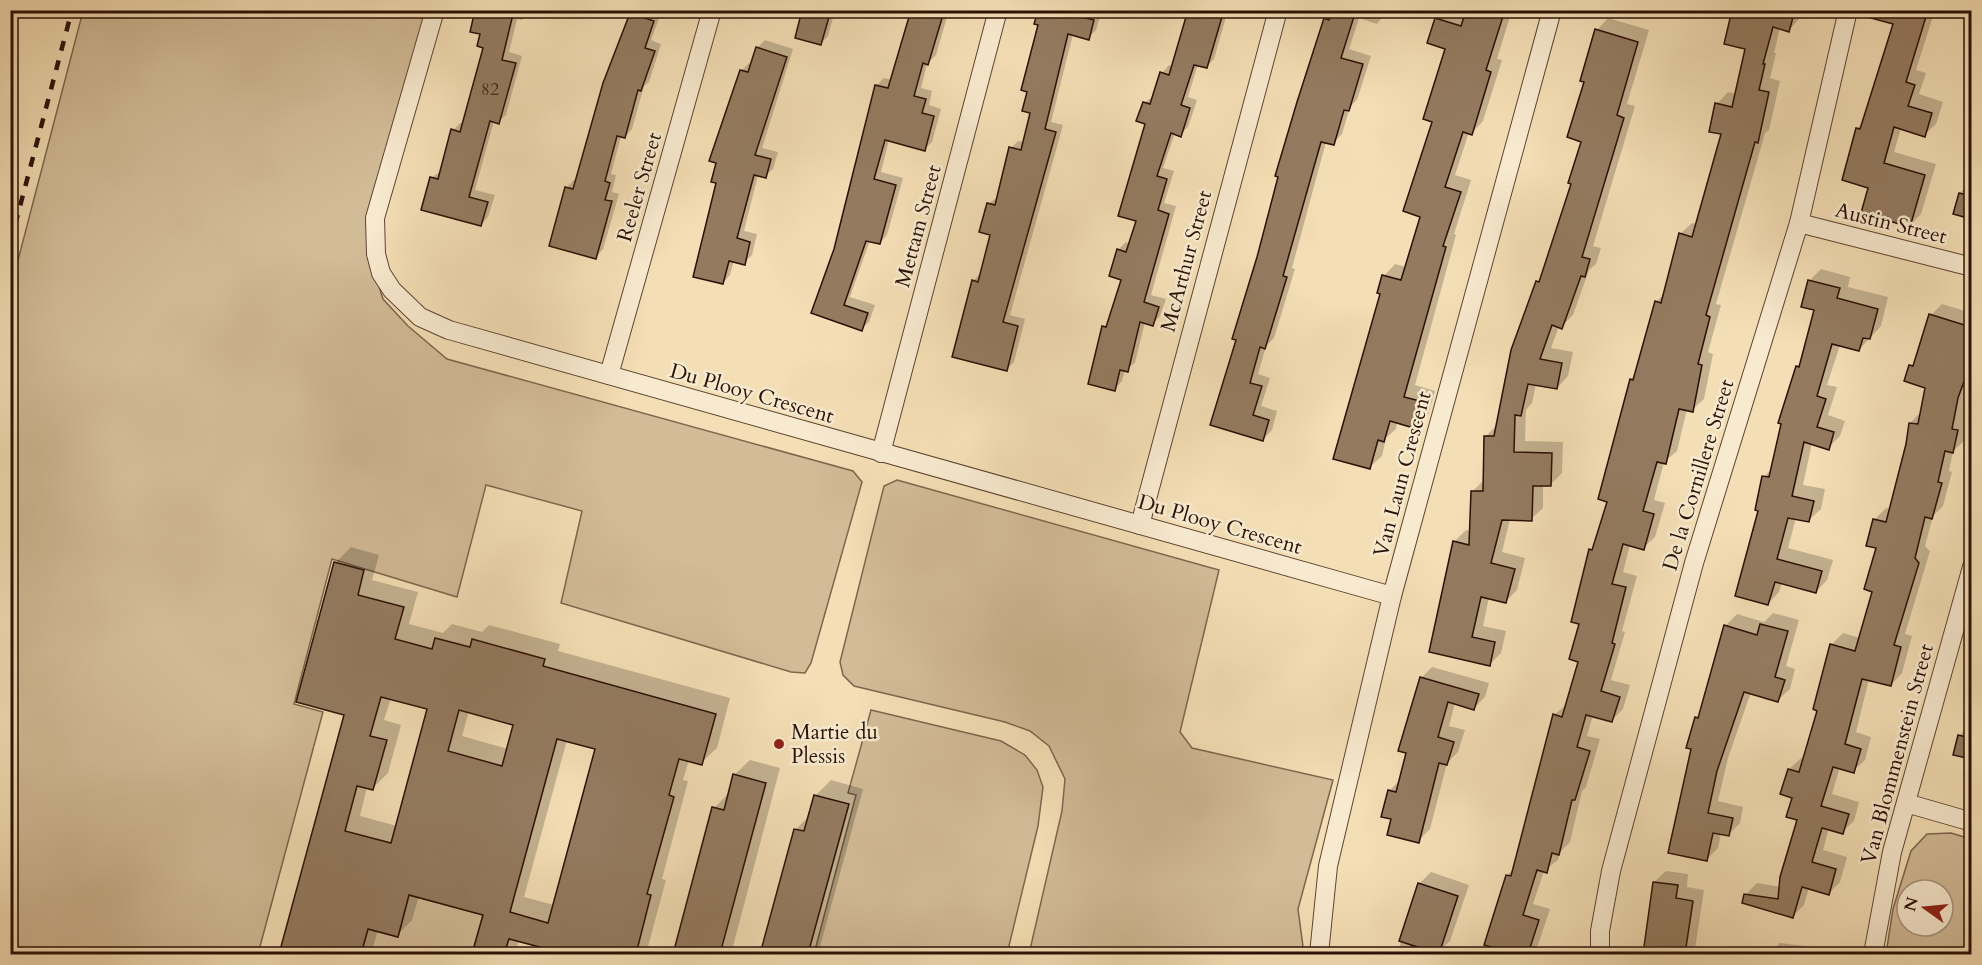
<svg xmlns="http://www.w3.org/2000/svg" width="1982" height="965" font-family="Cardo,serif">
<style>
.green{fill:#d2bb97;stroke:#7e664e;stroke-width:1.5;fill-rule:evenodd}
.shadow{fill:#0003;fill-rule:evenodd}
.building{fill:#947b60;stroke:#2b1004;stroke-width:1.5;fill-rule:evenodd}
.lines{fill:none;stroke-linecap:round;stroke-linejoin:round}
.minor-casing{stroke:#5d4430;stroke-width:20}
.minor{stroke:#f8eacf;stroke-width:18}
.rail{stroke:#2b1004;stroke-width:4.5;stroke-dasharray:10 10;stroke-linecap:butt}
.poi-dot{fill:#8f2418;stroke:#f8eacf;stroke-width:2}
.labels{text-anchor:middle;stroke-width:5;stroke-linejoin:round;paint-order:stroke}
.number-label{font-size:18px;fill:#452b1b}
.street-label{font-size:21px;fill:#2b1004;stroke:#f8eacf}
.poi-label{font-size:21px;fill:#2b1004;stroke:#f8eacf;text-anchor:start}
</style>
<rect width="100%" height="100%" fill="#f4deb5"/>
<filter id="stains"><feTurbulence type="fractalNoise" baseFrequency=".00333" numOctaves="4"/><feColorMatrix values="0 0 0 0 .2 0 0 0 0 .09 0 0 0 0 .02 0 0 0 .5 -.17"/></filter>
<radialGradient id="worn" r=".72"><stop offset=".6" stop-color="#630" stop-opacity="0"/><stop offset="1" stop-color="#630" stop-opacity=".3"/></radialGradient>
<g class="green">
<polygon points="83,11 428,11 372,265 383,299 408,326 447,359 853,471 862,482 811,663 805,673 791,672 561,603 582,511 486,485 457,597 332,559 294,704 323,712 258,954 11,954 11,287"/>
<polygon points="897,480 1219,570 1180,732 1192,748 1333,780 1298,909 1304,954 1029,954 1062,811 1065,779 1049,746 1030,731 1005,722 854,686 843,675 840,662 884,486"/>
<polygon points="871,710 1001,741 1025,755 1037,770 1043,787 1038,826 1007,954 814,954 856,795 848,793"/>
<path d="M1951,833L1971,839V954H1886L1893,909L1911,851L1927,834ZM1907,890H1943V926H1907Z"/>
<polygon points="409,895 483,915 472,954 361,954 368,929 398,937"/>
</g>
<g class="shadow">
<polygon points="477,10 530,10 522,20 517,19 509,52 522,56 506,115 498,122 494,121 475,190 495,195 488,217 481,225 431,178 441,171 453,130 460,123 464,123 485,47"/>
<polygon points="632,10 658,10 661,13 651,40 661,44 649,82 644,86 632,129 625,137 621,136 611,174 616,175 612,192 619,194 603,249 596,257 566,188 574,180 577,181"/>
<polygon points="804,10 835,10 828,36 820,44"/>
<polygon points="912,10 949,10 936,55 927,64 921,88 932,91 929,105 941,109 932,142 924,149 889,140 881,172 903,178 887,235 880,243 870,240 850,297 875,305 869,322 861,329 812,312 836,250 877,85 884,78 892,80"/>
<polygon points="1040,10 1101,13 1096,30 1088,38 1073,34 1051,122 1063,125 1010,315 1025,319 1014,362 1007,369 973,281 981,273 992,234 988,204 998,197 1011,148 1018,141 1025,142 1032,112"/>
<polygon points="1189,10 1228,10 1214,59 1206,67 1198,64 1188,97 1197,100 1188,127 1180,135 1175,133 1163,168 1174,171 1164,203 1176,206 1151,295 1166,299 1160,316 1153,324 1145,322 1135,363 1125,370 1122,381 1115,389 1104,327 1110,321 1122,279 1118,250 1126,242 1130,244 1138,220 1146,123 1144,103 1154,96 1162,73 1169,65 1173,67"/>
<polygon points="1333,10 1388,10 1377,24 1359,18 1349,49 1371,56 1357,100 1350,107 1342,134 1333,143 1326,142 1292,268 1295,269 1274,338 1266,346 1258,374 1270,378 1261,406 1277,411 1272,430 1263,439 1212,424 1325,19"/>
<polygon points="1445,10 1467,13 1467,10 1512,10 1497,59 1502,60 1483,121 1472,133 1469,132 1455,175 1471,180 1454,234 1456,235 1415,385 1435,391 1428,415 1417,427 1397,422 1396,429 1386,438 1382,456 1370,467 1384,276 1395,264 1406,267 1422,216 1447,48 1436,19"/>
<polygon points="1733,10 1802,10 1800,18 1789,30 1780,28 1774,53 1776,53 1770,78 1780,81 1769,130 1765,133 1716,304 1721,305 1708,352 1713,354 1704,399 1692,410 1687,409 1677,451 1664,462 1654,500 1665,503 1655,537 1643,548 1630,545 1623,572 1637,576 1622,631 1625,632 1611,680 1630,685 1623,709 1611,721 1593,715 1587,736 1600,739 1586,787 1582,791 1570,842 1560,852 1558,860 1544,871 1533,904 1550,909 1538,945 1529,954 1520,954 1486,944 1507,875 1515,868 1554,715 1567,704 1580,661 1581,623 1591,550 1595,545 1609,501 1631,379 1636,374 1656,302 1665,293 1680,234 1692,223 1697,224 1722,133 1717,104 1728,92 1736,94 1747,48"/>
<polygon points="1893,10 1935,10 1916,70 1926,73 1919,94 1943,102 1936,124 1924,135 1901,128 1894,152 1936,164 1921,214 1909,226 1870,187 1843,179 1858,128 1863,123 1895,23"/>
<polygon points="1608,18 1649,30 1627,104 1635,106 1593,246 1601,248 1596,264 1589,270 1573,315 1561,327 1559,326 1551,348 1573,352 1568,376 1557,388 1536,384 1532,403 1526,410 1525,441 1563,442 1562,473 1550,485 1543,484 1543,508 1531,519 1510,519 1502,552 1525,558 1517,590 1506,601 1489,597 1483,626 1506,631 1501,653 1489,665 1431,651 1454,542 1466,530 1471,531 1472,492 1484,480 1486,436 1497,425 1538,282 1542,277 1572,183 1583,141 1586,81 1597,30"/>
<polygon points="765,40 793,49 762,148 778,152 773,169 765,176 758,175 744,231 757,234 752,255 744,263 734,260 730,275 723,283 718,182 741,71 749,63 752,64 757,48"/>
<polygon points="1972,173 1972,218 1955,213 1960,193 1968,185"/>
<polygon points="1821,269 1850,277 1848,287 1888,297 1881,326 1859,350 1840,345 1827,385 1837,387 1828,415 1845,421 1840,436 1828,448 1812,443 1803,485 1825,489 1821,509 1809,520 1796,518 1788,548 1833,560 1827,580 1816,592 1782,583 1779,592 1768,604 1760,510 1764,477 1773,467 1797,366 1802,361 1815,309 1809,281"/>
<polygon points="1942,304 1972,313 1972,379 1963,418 1969,419 1965,440 1953,451 1949,471 1952,472 1943,506 1933,516 1925,546 1930,551 1905,634 1912,636 1902,673 1891,685 1869,679 1856,732 1871,737 1865,760 1853,771 1840,767 1832,794 1859,802 1854,821 1842,832 1829,828 1823,850 1847,857 1840,882 1828,894 1809,888 1804,905 1792,917 1745,895 1757,883 1781,887 1799,819 1789,769 1801,758 1804,759 1818,709 1831,645 1843,633 1860,638 1874,591 1878,547 1874,520 1886,508 1891,509 1908,444 1910,423 1922,411 1927,387 1911,366 1917,359 1931,315"/>
<path d="M351,547L379,555L372,580L418,592L409,624L443,633L452,624L482,632L489,625L560,644L558,651L730,698L717,748L701,763L689,760L683,780L688,781L662,879L666,880L646,954H572L519,940L515,954H474L485,914L419,896L412,920L397,935L378,930L371,954H280L346,714L298,701L336,562ZM391,698L429,708L397,826L360,816L367,787L372,789L388,773L401,725L384,720ZM469,711L515,724L508,749L462,736ZM567,740L597,748L554,905L524,897Z"/>
<polygon points="1773,613 1799,620 1786,666 1795,669 1790,689 1778,700 1751,692 1728,758 1718,801 1743,807 1740,823 1728,835 1721,833 1718,848 1706,860 1693,748 1697,718 1701,713 1725,626 1737,614 1764,622"/>
<polygon points="1432,667 1489,683 1485,697 1474,708 1455,703 1449,726 1465,730 1458,752 1447,763 1430,829 1418,841 1393,818 1389,791 1401,779 1421,678"/>
<polygon points="1970,724 1972,724 1972,778 1963,776 1968,757 1959,736"/>
<polygon points="750,760 780,768 731,954 648,954 656,947 675,952 714,808 729,793 734,775"/>
<polygon points="831,780 863,789 818,954 762,954 796,829 810,815 815,796"/>
<polygon points="1666,871 1688,874 1687,887 1704,890 1695,949 1690,954 1644,954 1654,882"/>
<polygon points="1431,872 1469,885 1450,941 1436,954 1397,954 1419,884"/>
<polygon points="1780,943 1813,947 1812,954 1769,954"/>
</g>
<g class="building">
<polygon points="475,10 514,10 502,60 516,63 499,124 490,121 469,197 488,202 481,226 421,210 430,177 438,179 451,129 460,132 483,48 477,46 480,34 470,32"/>
<polygon points="802,10 831,10 821,45 795,38"/>
<polygon points="911,10 927,10 943,15 928,65 923,63 914,96 926,99 922,113 934,116 925,151 885,140 874,179 896,185 880,244 866,241 844,305 868,313 862,331 811,313 834,249 875,85 888,88"/>
<polygon points="1038,10 1076,10 1074,15 1094,20 1089,40 1068,34 1045,129 1056,132 1003,322 1018,326 1007,371 952,357 972,280 978,282 990,235 979,232 987,203 995,205 1009,147 1021,150 1030,113 1022,111 1027,92 1021,90 1038,25 1034,24"/>
<polygon points="1188,10 1224,10 1207,68 1194,65 1181,105 1190,108 1181,137 1171,133 1157,176 1167,179 1158,210 1169,214 1144,302 1159,307 1153,326 1140,322 1128,372 1120,370 1115,391 1088,384 1102,326 1106,327 1121,280 1109,276 1117,249 1126,252 1136,221 1118,216 1145,124 1136,121 1143,102 1150,104 1160,72 1169,75"/>
<polygon points="1332,10 1356,10 1341,58 1363,64 1349,111 1344,110 1334,145 1321,142 1283,276 1287,277 1265,349 1260,347 1250,383 1262,386 1253,415 1269,420 1263,441 1210,425 1236,340 1232,339 1257,257 1278,177 1275,176 1297,102 1324,18 1329,20"/>
<polygon points="1466,10 1505,10 1486,70 1491,72 1472,135 1463,132 1445,187 1461,192 1443,246 1446,247 1404,397 1424,402 1417,429 1390,421 1384,442 1378,440 1370,469 1333,459 1380,294 1377,293 1382,275 1401,280 1420,217 1403,211 1432,122 1423,119 1445,49 1427,43 1435,18 1461,26"/>
<polygon points="1732,10 1795,10 1789,32 1773,27 1763,64 1765,64 1759,90 1769,92 1758,143 1755,142 1706,315 1710,317 1698,364 1702,365 1693,412 1679,409 1666,464 1657,462 1643,511 1654,514 1644,550 1623,544 1612,584 1626,587 1612,643 1615,644 1601,691 1620,697 1612,722 1586,715 1577,747 1590,751 1575,800 1572,800 1559,855 1552,853 1547,873 1537,870 1523,915 1539,920 1528,954 1515,954 1484,945 1506,875 1511,876 1553,714 1562,717 1578,662 1569,659 1579,624 1571,622 1589,549 1592,550 1607,502 1598,499 1630,379 1633,380 1655,301 1661,303 1679,233 1692,237 1721,134 1709,132 1715,103 1732,107 1745,49 1724,44"/>
<polygon points="1861,10 1928,10 1906,82 1915,85 1908,106 1932,113 1925,137 1894,127 1884,163 1925,175 1910,227 1861,213 1868,188 1842,180 1856,128 1860,129 1893,24 1860,15"/>
<polygon points="630,13 654,21 645,48 655,51 641,91 638,90 625,138 617,136 605,181 610,183 605,200 612,201 596,259 549,246 565,187 573,189 603,83"/>
<polygon points="1595,29 1638,42 1617,115 1624,118 1582,257 1590,259 1585,277 1581,276 1562,329 1552,325 1540,359 1562,363 1557,389 1528,384 1521,416 1515,415 1514,452 1552,453 1551,486 1533,486 1532,521 1502,520 1491,563 1515,569 1506,603 1481,597 1472,637 1495,642 1490,666 1429,652 1453,541 1469,545 1471,491 1483,491 1484,436 1494,436 1511,350 1536,281 1539,282 1571,184 1568,183 1581,142 1567,137 1584,82 1580,81"/>
<polygon points="756,47 787,57 755,155 771,159 766,178 754,175 737,238 750,242 745,265 729,261 723,284 693,277 716,183 711,182 716,163 709,161 740,70 748,72"/>
<polygon points="1959,193 1971,196 1971,219 1953,214"/>
<polygon points="1808,280 1840,288 1837,298 1878,309 1870,339 1863,338 1859,351 1832,344 1817,396 1826,399 1817,427 1834,432 1829,450 1804,442 1792,496 1814,501 1809,522 1788,518 1777,559 1822,571 1816,593 1775,582 1768,605 1735,596 1758,511 1755,510 1762,476 1769,477 1781,424 1778,423 1796,366 1799,367 1814,310 1801,307"/>
<polygon points="1929,314 1971,327 1971,362 1958,398 1952,429 1958,430 1953,453 1945,451 1938,482 1942,483 1932,519 1925,517 1915,558 1919,563 1894,645 1901,647 1891,686 1862,679 1845,744 1861,749 1854,773 1833,767 1821,806 1849,814 1843,834 1822,828 1812,862 1836,869 1829,895 1802,887 1793,918 1742,903 1744,894 1778,899 1780,877 1797,820 1786,817 1792,798 1780,794 1788,769 1799,772 1817,711 1813,709 1830,644 1855,651 1872,592 1864,589 1876,548 1866,546 1873,519 1886,522 1906,444 1909,423 1918,424 1925,388 1904,381 1909,365 1913,366"/>
<path d="M334,562L364,570L358,595L404,607L395,639L432,649L435,638L470,647L472,639L545,659L543,666L716,714L702,765L679,759L669,795L674,797L647,894L651,895L636,954H566L509,939L504,954H472L483,915L409,895L398,937L368,929L361,954H279L344,715L296,702ZM381,697L427,709L391,843L345,831L357,786L373,790L387,740L370,736ZM459,710L513,725L502,766L448,751ZM557,739L595,749L548,923L510,912Z"/>
<polygon points="1760,624 1788,631 1775,677 1785,680 1778,702 1744,692 1717,771 1708,813 1733,818 1729,836 1713,833 1707,861 1668,853 1691,749 1686,748 1695,717 1698,718 1724,625 1757,635"/>
<polygon points="1420,677 1479,694 1474,710 1448,702 1438,737 1454,742 1447,765 1439,763 1419,843 1387,835 1391,819 1381,817 1388,790 1396,792 1406,753 1398,751"/>
<polygon points="1958,735 1971,738 1971,759 1953,755"/>
<polygon points="733,774 766,783 720,954 673,954 712,807 724,810"/>
<polygon points="814,795 849,804 808,954 760,954 794,829 804,831"/>
<polygon points="1653,882 1678,885 1676,898 1693,901 1685,954 1643,954"/>
<polygon points="1418,883 1458,896 1439,954 1399,941"/>
</g>
<g class="lines">
<defs>
<g id="minor">
<polyline points="435,10 375,218 376,254 381,273 392,290 420,317 449,330 1392,596"/>
<polyline points="1799,223 1972,267"/>
<polyline points="609,375 712,10"/>
<polyline points="881,453 998,10"/>
<polyline points="1140,525 1278,10"/>
<polyline points="1906,803 1972,822"/>
<polyline points="1319,954 1328,866 1392,596 1552,10"/>
<polyline points="1600,954 1600,931 1611,871 1694,563 1799,223 1848,10"/>
<polyline points="1873,954 1892,852 1972,567"/>
</g>
</defs>
<use href="#minor" class="minor-casing"/>
<use href="#minor" class="minor"/>
<polyline class="rail" points="10,244 72,10"/>
</g>
<circle class="poi-dot" cx="779" cy="744" r="6"/>
<g class="labels">
<g class="number-label">
<text x="490" y="95">82</text>
</g>
<g class="street-label">
<text transform="translate(639 187) rotate(-74)" y="7">Reeler Street</text>
<text transform="translate(1891 223) rotate(14)" y="7">Austin Street</text>
<text transform="translate(918 226) rotate(-75)" y="7">Mettam Street</text>
<text transform="translate(1186 261) rotate(-75)" y="7">McArthur Street</text>
<text transform="translate(752 393) rotate(16)" y="7">Du Plooy Crescent</text>
<text transform="translate(1402 474) rotate(-75)" y="7">Van Laun Crescent</text>
<text transform="translate(1698 475) rotate(-73)" y="7">De la Cornillere Street</text>
<text transform="translate(1220 524) rotate(16)" y="7">Du Plooy Crescent</text>
<text transform="translate(1897 754) rotate(-75)" y="7">Van Blommenstein Street</text>
</g>
<g class="poi-label">
<text x="791" y="739">Martie du<tspan x="791" dy="24">Plessis</tspan></text>
</g>
</g>
<rect width="1982" height="965" fill="none" stroke="#f4deb5" stroke-width="36"/>
<rect x="12" y="12" width="1958" height="941" fill="none" stroke="#2b1004" stroke-width="3"/>
<rect x="18" y="18" width="1946" height="929" fill="none" stroke="#2b1004" stroke-width="1.5"/>
<g transform="translate(1925 908) rotate(285)"><circle r="28" fill="#f8eacf" stroke="#a6937e" stroke-width="1.5"/>
<path d="M0-4.5L10 22L0 15L-10 22Z" fill="#8f2418"/>
<text y="-9" font-size="16" font-weight="bold" text-anchor="middle" fill="#2b1004">N</text>
</g>
<rect width="100%" height="100%" filter="url(#stains)"/>
<rect width="100%" height="100%" fill="url(#worn)"/>
</svg>
